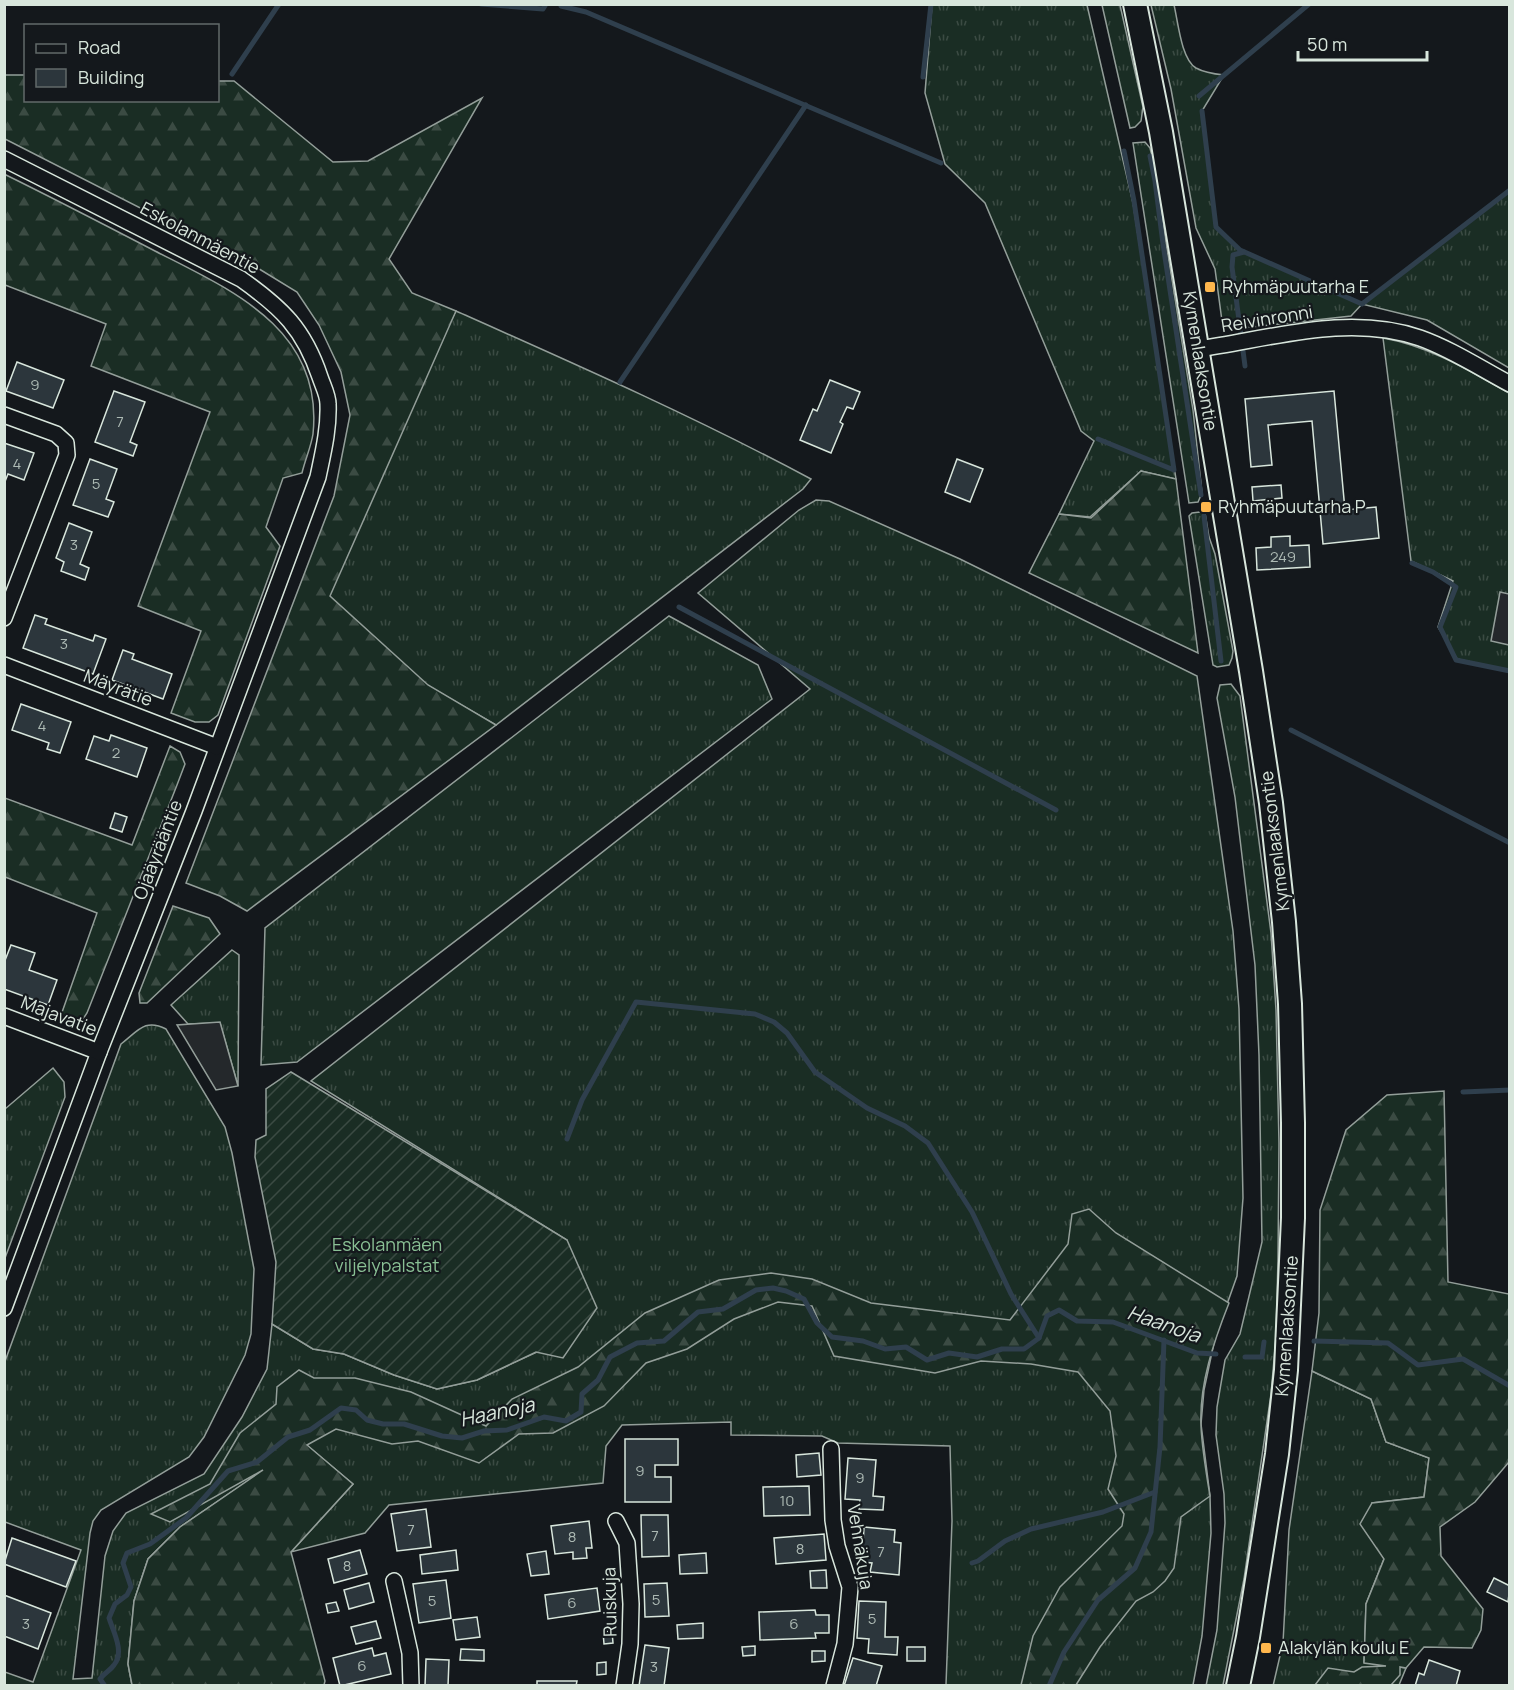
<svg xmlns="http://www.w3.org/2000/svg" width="1514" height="1690" font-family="Manrope,sans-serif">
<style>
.grass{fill:url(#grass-tufts);stroke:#939e99;stroke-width:1.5}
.forest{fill:url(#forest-firs);stroke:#939e99;stroke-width:1.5}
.garden{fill:url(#garden-furrows);stroke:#939e99;stroke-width:1.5}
.parking{fill:#24282b;stroke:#939e99;stroke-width:1.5}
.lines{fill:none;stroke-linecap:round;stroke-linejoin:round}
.stream{stroke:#2f3f4d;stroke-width:5}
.building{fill:#2c363c;stroke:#d8e6dc;stroke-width:1.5}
.street-casing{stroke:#d8e6dc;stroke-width:18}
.secondary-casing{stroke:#d8e6dc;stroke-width:26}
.street{stroke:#14181c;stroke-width:15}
.secondary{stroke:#14181c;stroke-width:22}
.poi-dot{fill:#ffb74d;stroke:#14181c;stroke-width:2}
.labels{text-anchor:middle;stroke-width:4.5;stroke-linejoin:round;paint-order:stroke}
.number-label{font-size:15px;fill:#adbab4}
.street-label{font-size:18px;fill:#d8e6dc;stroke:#14181c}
.poi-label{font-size:18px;fill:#d8e6dc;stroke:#14181c;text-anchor:start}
.park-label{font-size:18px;fill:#8ac095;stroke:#14181c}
.water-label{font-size:20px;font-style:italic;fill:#d8e6dc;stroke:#14181c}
</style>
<defs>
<pattern id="grass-tufts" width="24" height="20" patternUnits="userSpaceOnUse" patternTransform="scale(1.5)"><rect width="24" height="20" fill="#1a2d24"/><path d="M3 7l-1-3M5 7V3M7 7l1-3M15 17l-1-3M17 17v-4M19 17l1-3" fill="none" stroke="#3b4b43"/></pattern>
<pattern id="forest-firs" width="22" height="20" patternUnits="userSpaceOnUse" patternTransform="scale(1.5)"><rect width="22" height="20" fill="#1a2d24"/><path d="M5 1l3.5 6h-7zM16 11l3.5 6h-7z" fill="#3b4b43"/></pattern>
<pattern id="garden-furrows" width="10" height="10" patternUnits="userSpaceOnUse" patternTransform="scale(1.5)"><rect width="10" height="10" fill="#1a2d24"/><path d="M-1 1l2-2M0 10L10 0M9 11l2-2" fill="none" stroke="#3b4b43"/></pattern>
</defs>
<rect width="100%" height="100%" fill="#14181c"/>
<g class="grass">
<polygon points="932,5 1087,5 1133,203 1176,479 1141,471 1090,517 1059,514 1094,441 1081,431 985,203 945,164 925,93"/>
<polygon points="1102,5 1120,5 1143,107 1141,121 1135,127 1130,128"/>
<path d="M1151,5H1174C1178,21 1181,59 1196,68C1205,73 1214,74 1224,75L1202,111L1215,227L1240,250L1362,304L1509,190V368L1427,320L1362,304L1351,316L1233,329L1225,327L1222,321L1215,269L1196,228L1171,89Z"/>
<polygon points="1145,142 1150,148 1152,156 1193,410 1202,493 1198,502 1189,503 1133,143"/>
<path d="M456,311C575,364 695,417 811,479L803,489L496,725L428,686L302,595Z"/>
<path d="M1383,338C1429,346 1468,370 1509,393V670L1457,659L1438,627L1453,581L1411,561Z"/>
<path d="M816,500L829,501L960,559L1197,676L1233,931L1239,1009L1243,1198L1237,1276L1215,1338L1204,1390L1201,1424L1210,1496L1211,1533L1202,1636L1193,1685H946L952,1521L950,1446L838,1443L822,1436L731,1435V1422L622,1425L606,1446L603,1483L389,1505L365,1533L291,1552L353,1484L304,1443L180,1527L148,1559L134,1601L128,1664L132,1685H5V1672L33,1682L81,1550L5,1522L4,1364L121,1044C138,1031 145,1018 166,1029L225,1127L232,1153L254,1269L251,1334L245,1355L204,1437L189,1457L101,1510L93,1521L90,1533L73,1679L92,1678L105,1556L113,1531L126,1513L204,1474L242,1417L267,1369L272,1324L313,1349L344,1354L394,1375L437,1389L477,1380L537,1352L567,1240L311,1081L810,689L698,593L799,510Z"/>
<polygon points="1200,512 1205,513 1209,537 1215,554 1233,651 1232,658 1229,665 1217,667 1213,665 1189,516 1192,513"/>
<polygon points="669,616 758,665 772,699 297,1062 261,1065 265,928"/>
<polygon points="1231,684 1240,696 1271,933 1276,1010 1279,1143 1278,1259 1276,1337 1271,1394 1244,1579 1223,1685 1206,1686 1217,1630 1225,1523 1224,1494 1216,1435 1217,1407 1225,1360 1240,1334 1262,1242 1259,1055 1255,965 1235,797 1217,698 1220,685"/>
<polygon points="232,950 239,955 238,1086 220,1023 188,1024 171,1005"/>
<polygon points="53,1068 64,1082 65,1097 5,1258 5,1109"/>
<polygon points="1312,1371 1371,1399 1386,1442 1429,1458 1424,1497 1372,1503 1384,1559 1366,1604 1364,1662 1406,1668 1399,1685 1273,1686 1283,1643 1289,1530"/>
</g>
<g class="forest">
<polygon points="5,75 25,75 26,100 218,100 218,81 234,81 333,162 368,161 482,98 389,259 412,293 456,311 330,596 428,685 496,725 247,911 220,896 186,883 334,496 350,415 341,372 319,325 297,292 256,267 5,139"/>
<path d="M4,174C55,199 105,225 155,251C231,290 324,329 313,434C311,447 305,460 302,473L283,478L266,527L280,546L218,715L209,722H195L171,713L201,631L138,606L210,412L91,366L106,324L5,285Z"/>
<polygon points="1141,471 1176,479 1198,653 1029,573 1059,514 1091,518"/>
<polygon points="170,746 180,752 185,764 177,785 87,1013 81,1022 73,1025 60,1018 97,913 5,877 5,798 132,845"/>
<polygon points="173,906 209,918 220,934 147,1003 140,1003 139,993"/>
<polygon points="1444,1091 1448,1282 1509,1294 1509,1462 1475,1502 1440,1527 1441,1556 1483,1609 1481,1630 1472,1648 1424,1647 1406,1668 1400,1667 1400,1675 1391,1685 1315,1685 1328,1668 1354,1672 1362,1667 1386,1666 1364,1663 1366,1604 1384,1559 1360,1524 1372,1503 1424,1497 1429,1458 1386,1442 1371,1399 1312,1371 1319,1313 1320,1210 1346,1130 1387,1095"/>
<path d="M1089,1209L1116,1233L1229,1303C1214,1341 1199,1384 1201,1426C1202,1449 1206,1472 1210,1496L1181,1517L1174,1568L1165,1581L1153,1592L1136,1601L1100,1647L1076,1685H1021L1033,1636L1060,1587L1122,1526L1124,1514L1108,1489L1116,1456L1110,1411L1078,1372L1031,1364L981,1361L935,1373L834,1356L812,1306L778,1302L734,1319L687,1349L646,1363L604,1406L553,1433L519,1434L479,1463L418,1441L392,1444L336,1429L307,1445L353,1484L291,1552L325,1681L324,1685H132L128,1664L134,1601L148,1559L180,1527L263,1470L170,1522L151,1514L210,1484L240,1433L276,1404L277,1387L299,1370L314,1378H355L411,1392L486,1426L512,1399L578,1367L645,1313L719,1280L771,1273L812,1279L871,1303L1010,1320L1068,1244L1072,1214Z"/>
</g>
<polygon class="garden" points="291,1072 567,1240 597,1308 563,1358 536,1352 477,1380 437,1389 394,1375 344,1354 313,1349 272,1324 276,1262 255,1157 256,1140 266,1135 266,1089"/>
<g class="parking">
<polygon points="1500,592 1509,594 1509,645 1491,641"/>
<polygon points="220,1022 238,1086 216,1090 177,1025"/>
</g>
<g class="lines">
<g class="stream">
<polyline points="481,4 543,9 546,4"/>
<polyline points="561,6 586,12 941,163"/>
<polyline points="232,74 279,4"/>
<polyline points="923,77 931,4"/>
<polyline points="1199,96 1309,4"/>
<polyline points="1202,111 1216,227 1240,250 1362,304 1510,190"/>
<polyline points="1150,156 1155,181 1163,244 1201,495"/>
<polyline points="1244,252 1233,255 1232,267 1245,366"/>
<polyline points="620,382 806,105"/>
<polyline points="1098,439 1174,470 1134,201 1124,151"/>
<polyline points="1204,516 1221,661"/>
<polyline points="1412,563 1433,572 1456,587 1440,627 1456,660 1510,671"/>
<polyline points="679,607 1056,810"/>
<polyline points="1291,730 1510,843"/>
<polyline points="1463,1092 1510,1090"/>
<polyline points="567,1139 582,1100 636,1002 755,1014 774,1022 787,1033 815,1072 867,1108 905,1126 928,1143 972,1212 1011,1294 1039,1338"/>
<polyline points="1314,1341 1388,1343 1418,1365 1463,1359 1510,1386"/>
<polyline points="1245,1357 1262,1357 1264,1342"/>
<polyline points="972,1563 978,1561 1005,1541 1031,1529 1103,1512 1155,1492"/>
<path d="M105,1686L100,1679C104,1673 110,1671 114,1665C125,1652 113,1631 109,1618L115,1604L127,1595L131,1587L123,1563L127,1553L150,1544L186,1518L228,1471L257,1462L288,1437L310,1430L341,1408L356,1410L367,1420L383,1424H404L442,1436L462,1438L484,1431L507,1430L544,1417L566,1421L581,1412L582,1394L598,1380L610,1357L637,1343L664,1341L698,1312L723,1309L756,1290L773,1288L786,1291L804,1299L817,1323L832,1337L863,1341L885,1349L906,1347L927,1360L949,1353L977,1357L1002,1349H1024L1039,1338L1047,1316L1059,1310L1077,1321L1113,1322L1197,1353L1216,1354"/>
<polyline points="1049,1686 1064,1652 1098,1600 1135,1568 1151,1532 1160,1447 1164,1340"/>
</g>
</g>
<g class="building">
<polygon points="17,362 64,380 53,408 6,391"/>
<polygon points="830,380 860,392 853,409 847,407 840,422 843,424 831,453 800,440 813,409 817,411"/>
<polygon points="114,391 145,402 130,442 137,445 133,456 95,442"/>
<polygon points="1334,391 1345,510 1376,507 1379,538 1323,544 1312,421 1268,425 1272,465 1251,467 1245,399"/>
<polygon points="4,443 34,453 24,480 8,474 4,484"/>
<polygon points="90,459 117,469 106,499 114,502 108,517 73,505"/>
<polygon points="957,459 983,469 970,502 945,492"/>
<polygon points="1281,485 1282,498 1253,501 1252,487"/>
<polygon points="69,523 92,532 80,564 89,568 85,580 61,571 64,562 56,558"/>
<polygon points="1290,536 1290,546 1309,545 1310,567 1257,570 1256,548 1271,547 1271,537"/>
<polygon points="35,615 47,619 45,624 93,641 95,635 106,639 93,674 23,648"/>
<polygon points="123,650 134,654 132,659 172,674 163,699 112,680"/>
<polygon points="21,704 71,722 60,753 47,749 49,743 12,730"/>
<polygon points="111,735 147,748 137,777 86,759 94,736 109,741"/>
<polygon points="115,813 127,817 122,832 110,828"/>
<polygon points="11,945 35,953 29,970 57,980 48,1005 4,989 4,963"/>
<polygon points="625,1439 678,1439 678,1465 655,1465 655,1477 671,1477 671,1502 625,1502"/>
<polygon points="819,1453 821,1475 797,1477 796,1455"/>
<polygon points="848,1458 876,1460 873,1496 884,1497 883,1510 859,1509 860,1500 845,1499"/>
<polygon points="809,1486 810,1515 764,1516 763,1487"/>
<polygon points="426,1509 431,1547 397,1551 391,1514"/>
<polygon points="641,1515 668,1515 669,1556 642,1557"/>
<polygon points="589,1521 592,1548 586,1548 587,1558 573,1559 573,1552 555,1554 551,1526"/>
<polygon points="864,1527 895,1530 894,1542 901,1543 899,1575 870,1572 872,1563 862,1562"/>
<polygon points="824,1534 826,1560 776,1564 774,1538"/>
<polygon points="12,1538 76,1561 66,1587 4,1564"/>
<polygon points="360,1550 367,1574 334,1583 328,1559"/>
<polygon points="456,1550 458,1570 422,1574 420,1555"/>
<polygon points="546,1551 549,1574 531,1576 527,1554"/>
<polygon points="706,1553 707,1573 680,1574 679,1555"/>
<polygon points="826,1570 827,1588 811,1588 810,1571"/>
<polygon points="1494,1578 1510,1586 1508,1602 1487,1592"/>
<polygon points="446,1580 451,1618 419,1623 413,1584"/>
<polygon points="369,1583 374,1602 349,1609 344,1590"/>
<polygon points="667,1583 669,1616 645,1617 644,1584"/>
<polygon points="597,1588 600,1611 548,1619 545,1595"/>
<polygon points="4,1595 51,1613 38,1649 4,1636"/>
<polygon points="859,1601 886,1602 885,1637 898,1637 897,1655 868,1653 869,1639 857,1638"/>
<polygon points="336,1602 339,1611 328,1613 326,1604"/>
<polygon points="815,1610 816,1615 829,1615 829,1633 815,1633 816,1638 760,1640 759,1612"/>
<polygon points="477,1617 480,1637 456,1640 453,1620"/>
<polygon points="376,1621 381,1638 356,1644 351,1627"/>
<polygon points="703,1623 703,1638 678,1639 677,1625"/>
<polygon points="612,1631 613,1643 604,1644 603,1632"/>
<polygon points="645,1645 669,1648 664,1686 639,1686"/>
<polygon points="755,1646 755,1655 743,1656 742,1647"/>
<rect x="907" y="1647" width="18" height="14"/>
<polygon points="372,1648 374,1656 386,1653 391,1674 340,1686 333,1658"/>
<polygon points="461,1649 484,1650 484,1661 460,1660"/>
<polygon points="812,1651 825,1651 825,1661 812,1662"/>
<polygon points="853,1658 882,1666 876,1686 844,1686"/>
<polygon points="426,1659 449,1660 448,1686 425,1686"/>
<polygon points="1429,1660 1460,1671 1456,1686 1415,1686 1419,1673 1424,1675"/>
<polygon points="606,1662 606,1674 597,1675 597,1663"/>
<polygon points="537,1681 577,1681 576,1686 537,1686"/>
</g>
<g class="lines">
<defs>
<g id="street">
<path d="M4,159L241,279C282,308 304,329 320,377C323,386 328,395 328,404C329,429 323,453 318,477L194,811L99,1052L4,1308"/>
<path d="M1198,349C1270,339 1348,313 1420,338C1451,349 1480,368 1510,384"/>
<polyline points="4,415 56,434 66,443 67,455 4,618"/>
<polyline points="4,665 217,747"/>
<polyline points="4,1016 99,1052"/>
<polyline points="831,1449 833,1520 837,1546 850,1587 845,1644 834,1686"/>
<polyline points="616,1521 627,1543 631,1604 630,1644 624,1686"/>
<polyline points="394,1581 410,1653 411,1686"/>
</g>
<polyline id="secondary" points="1135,4 1161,132 1251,671 1271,803 1284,922 1290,1004 1293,1123 1293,1218 1286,1370 1277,1454 1248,1637 1238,1686"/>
</defs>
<use href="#street" class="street-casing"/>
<use href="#secondary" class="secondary-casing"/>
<use href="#street" class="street"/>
<use href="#secondary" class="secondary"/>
</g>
<g class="poi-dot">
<rect x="1204" y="281" width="12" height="12" rx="3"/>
<rect x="1200" y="501" width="12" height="12" rx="3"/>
<rect x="1260" y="1642" width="12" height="12" rx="3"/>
</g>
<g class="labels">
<g class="number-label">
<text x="35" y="390">9</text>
<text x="120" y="427">7</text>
<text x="17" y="469">4</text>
<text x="96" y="489">5</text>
<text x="74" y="550">3</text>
<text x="1283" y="562">249</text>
<text x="64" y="649">3</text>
<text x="42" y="731">4</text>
<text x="116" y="758">2</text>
<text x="640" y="1476">9</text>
<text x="860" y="1483">9</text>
<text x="787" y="1506">10</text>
<text x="411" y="1535">7</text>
<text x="655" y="1541">7</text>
<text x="572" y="1542">8</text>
<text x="800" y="1554">8</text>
<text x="881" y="1557">7</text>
<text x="347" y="1571">8</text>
<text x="656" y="1605">5</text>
<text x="432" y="1606">5</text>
<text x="572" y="1608">6</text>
<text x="872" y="1624">5</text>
<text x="26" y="1629">3</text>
<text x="794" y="1629">6</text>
<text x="362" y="1671">6</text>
<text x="654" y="1672">3</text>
</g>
<g class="street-label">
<text transform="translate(200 238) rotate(28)" y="6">Eskolanmäentie</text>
<text transform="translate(1267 319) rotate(-9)" y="6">Reivinronni</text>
<text transform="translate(1200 361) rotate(81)" y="6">Kymenlaaksontie</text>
<text transform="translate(118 688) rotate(21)" y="6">Mäyrätie</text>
<text transform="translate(1275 841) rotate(-97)" y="6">Kymenlaaksontie</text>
<text transform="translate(158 850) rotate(-69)" y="6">Ojaäyrääntie</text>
<text transform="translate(59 1016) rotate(21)" y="6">Majavatie</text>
<text transform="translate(1287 1326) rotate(-86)" y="6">Kymenlaaksontie</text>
<text transform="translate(860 1547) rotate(81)" y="6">Vehnäkuja</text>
<text transform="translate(610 1602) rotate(-91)" y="6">Ruiskuja</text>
</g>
<g class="poi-label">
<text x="1222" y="293">Ryhmäpuutarha E</text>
<text x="1218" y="513">Ryhmäpuutarha P</text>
<text x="1278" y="1654">Alakylän koulu E</text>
</g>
<g class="park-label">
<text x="387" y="1251">Eskolanmäen<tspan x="387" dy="21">viljelypalstat</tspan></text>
</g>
<g class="water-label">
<text transform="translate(1164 1324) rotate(19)" y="7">Haanoja</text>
<text transform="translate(497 1412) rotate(-12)" y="7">Haanoja</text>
</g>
</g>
<rect width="1514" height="1690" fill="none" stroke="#d8e6dc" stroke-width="12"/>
<rect x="24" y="24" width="195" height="78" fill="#14181c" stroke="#626a69" stroke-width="1.5"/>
<rect x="36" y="44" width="30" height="9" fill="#14181c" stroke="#626a69" stroke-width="1.5"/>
<text x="78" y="54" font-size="18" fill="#d8e6dc">Road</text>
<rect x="36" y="69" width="30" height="18" fill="#2c363c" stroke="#626a69" stroke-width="1.5"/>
<text x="78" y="84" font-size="18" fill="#d8e6dc">Building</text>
<path d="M1298 51v9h129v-9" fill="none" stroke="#d8e6dc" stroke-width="3"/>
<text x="1307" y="51" font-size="18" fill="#d8e6dc" stroke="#14181c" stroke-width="4.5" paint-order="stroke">50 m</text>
</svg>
